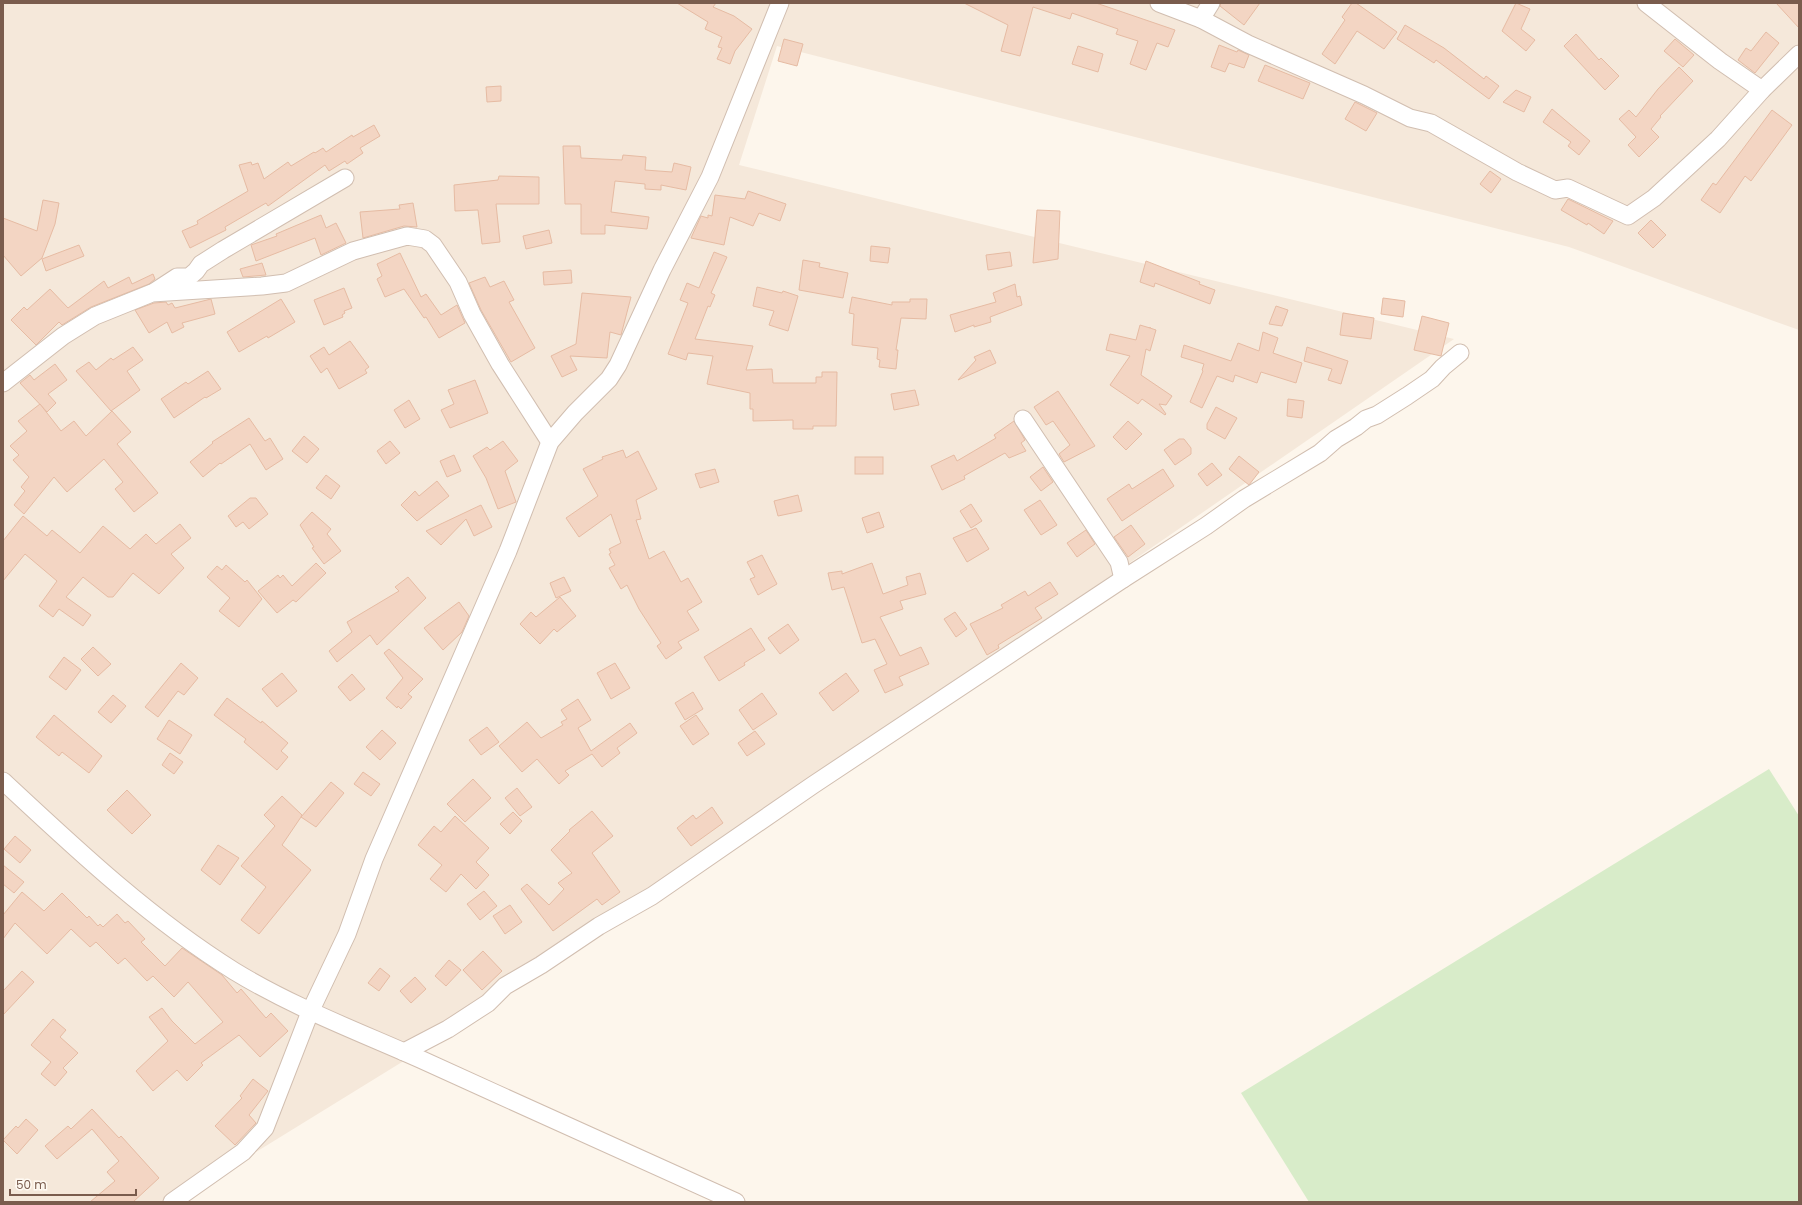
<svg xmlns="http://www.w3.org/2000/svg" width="1802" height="1205" font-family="Poppins,sans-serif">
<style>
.residential{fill:#f5e8da}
.green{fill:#d8ecc9}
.building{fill:#f3d5c3;stroke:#e6bba3}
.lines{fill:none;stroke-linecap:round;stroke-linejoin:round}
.minor-casing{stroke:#d1beb0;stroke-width:19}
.minor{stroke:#fff;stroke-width:17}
</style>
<rect width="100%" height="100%" fill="#fdf6ec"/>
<polygon class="residential" points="3,3 1799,3 1799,330 1569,247 777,46 739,165 1454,339 441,1038 175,1202 3,1202"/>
<polygon class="green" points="1769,769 1799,816 1799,1202 1309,1202 1241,1093"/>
<g class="building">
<polygon points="677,3 716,3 713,7 734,16 752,29 735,51 730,64 717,59 722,48 718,47 722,37 705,29 708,22"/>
<polygon points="964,3 1096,3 1175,30 1168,47 1157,43 1146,70 1130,64 1138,41 1116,34 1118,29 1072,13 1070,19 1033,7 1020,56 1001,51 1008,25"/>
<polygon points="1221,3 1260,3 1244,25 1220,6"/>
<polygon points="1352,3 1356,3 1397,32 1384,49 1357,31 1335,64 1322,54 1345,20 1342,17"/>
<polygon points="1516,3 1530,9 1521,29 1535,40 1526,51 1502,31"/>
<polygon points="1776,3 1799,3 1799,28"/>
<polygon points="1405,25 1444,48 1484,79 1486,76 1499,86 1489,99 1436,60 1434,63 1397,39"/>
<polygon points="1766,32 1779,43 1755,73 1738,60 1746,48 1751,51"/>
<polygon points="1576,34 1599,60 1601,58 1619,76 1605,90 1564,46"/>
<polygon points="784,39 803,44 797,66 778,61"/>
<polygon points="1675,39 1694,55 1683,67 1664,51"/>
<polygon points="1219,45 1237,52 1238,50 1249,55 1244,68 1229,63 1225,72 1211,67"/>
<polygon points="1078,46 1103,54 1098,72 1072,64"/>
<polygon points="1265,65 1310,83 1303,99 1258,81"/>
<polygon points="1679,67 1693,81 1660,116 1661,117 1651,129 1659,137 1639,157 1628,145 1636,137 1619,119 1629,110 1636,117 1658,89"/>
<polygon points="501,86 501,101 487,102 486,87"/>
<polygon points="1516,90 1531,97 1524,112 1503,102"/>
<polygon points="1355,102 1377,113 1366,131 1345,119"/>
<polygon points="1552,109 1590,141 1579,155 1568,146 1571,142 1543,122"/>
<polygon points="1772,110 1792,125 1751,181 1745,176 1720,213 1701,200 1713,183 1716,185"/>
<polygon points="374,125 380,136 360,148 363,153 347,164 345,161 329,171 325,165 268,206 266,203 225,227 226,230 190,248 182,231 198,224 197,221 248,191 239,165 251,162 252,165 258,163 264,179 288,162 291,166 314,152 315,153 323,148 326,152 352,135 353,137"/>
<polygon points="563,146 580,146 581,158 622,160 623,155 646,157 645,170 672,172 674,163 691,167 686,190 661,185 661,190 645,189 645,184 615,181 611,212 649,217 647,229 605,225 605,234 581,234 581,204 565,204"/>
<polygon points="1490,171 1501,179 1491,193 1480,184"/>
<polygon points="499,176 539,177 539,204 496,204 500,242 482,244 478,210 455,211 454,185 498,180"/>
<polygon points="748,191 786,204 780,221 759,213 753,226 730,217 724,245 691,238 701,216 708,218 708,215 712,216 715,195 745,199"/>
<polygon points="1568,199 1613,221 1604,234 1588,223 1587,225 1561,210"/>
<polygon points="43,200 59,203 55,224 42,258 21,276 3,255 3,218 37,231"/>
<polygon points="413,203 417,227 404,226 363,238 360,212 400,209 399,205"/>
<polygon points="1037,210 1060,211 1058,259 1033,263"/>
<polygon points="321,215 326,228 336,223 346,243 321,255 315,238 256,261 251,245 277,236 276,234"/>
<polygon points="1651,220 1666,235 1653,248 1638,233"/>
<polygon points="549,230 552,243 526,249 523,236"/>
<polygon points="79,245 84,256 46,271 42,259"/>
<polygon points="871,246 890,248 888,263 870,261"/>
<polygon points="714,252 727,257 711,293 715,295 710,307 708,306 695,339 753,346 746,370 772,369 773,383 816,383 816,377 822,377 822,372 837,372 836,426 813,426 813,429 793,429 793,420 753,421 753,409 750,409 750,393 707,384 713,356 688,353 686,360 668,354 688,303 680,300 687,283 699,288"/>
<polygon points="1010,252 1012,266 988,270 986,255"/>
<polygon points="400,253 421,297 426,294 441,315 457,305 465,323 439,338 426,317 424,318 404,289 385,297 377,279 382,276 377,264"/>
<polygon points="803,260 820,263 819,267 848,273 843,298 799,290"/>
<polygon points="1146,261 1200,282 1199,284 1215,290 1210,304 1155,283 1154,287 1140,282"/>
<polygon points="262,263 266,275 243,277 240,269"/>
<polygon points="571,270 572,283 544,285 543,272"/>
<polygon points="153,274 155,279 149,284 91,307 62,325 59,322 36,345 11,320 24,307 27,310 50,289 68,308 104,281 108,288 129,277 132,284"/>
<polygon points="485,277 490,287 504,281 514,300 509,302 535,348 511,362 481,310 469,283"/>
<polygon points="1015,284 1017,297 1020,296 1022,305 990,317 991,322 974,327 974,325 955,332 950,315 996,302 993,293"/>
<polygon points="757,287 782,293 783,291 798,296 788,331 769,325 774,311 753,306"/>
<polygon points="344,288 352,308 344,311 345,313 342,315 343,317 324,325 314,300"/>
<polygon points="582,293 631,297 621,335 610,332 607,358 570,356 577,370 562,377 551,356 576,344"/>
<polygon points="852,297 892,305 892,302 910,302 910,299 927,299 926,319 901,318 896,350 898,350 896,369 879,367 880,360 877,359 878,348 852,345 854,314 849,313"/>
<polygon points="1383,298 1405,301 1403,317 1381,314"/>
<polygon points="211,299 215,314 182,323 184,327 172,333 167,322 149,333 135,310 154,303 166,302 168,305 172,303 175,308"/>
<polygon points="281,299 295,322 268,338 267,336 239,352 227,332"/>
<polygon points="1276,306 1288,310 1282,326 1269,324"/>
<polygon points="1343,313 1374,318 1371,339 1340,335"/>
<polygon points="1422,316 1449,323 1441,356 1414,350"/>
<polygon points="1140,325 1150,328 1150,327 1150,328 1156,330 1150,351 1146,349 1141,375 1172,396 1166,405 1159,404 1166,414 1165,415 1142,399 1138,404 1110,385 1130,356 1106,350 1110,334 1136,340"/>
<polygon points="1263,332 1278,338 1273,353 1302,363 1296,383 1261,372 1257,383 1235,375 1233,382 1217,376 1202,408 1190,402 1203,371 1202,370 1204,364 1181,357 1184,345 1231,361 1238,343 1259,351"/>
<polygon points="350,341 369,367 365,370 367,373 339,389 327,368 321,373 310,356 324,347 329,355"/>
<polygon points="133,347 143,360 127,371 140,390 111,411 76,371 89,362 96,370 111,358 113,360"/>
<polygon points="1307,347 1348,361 1341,384 1328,380 1332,369 1304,361"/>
<polygon points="990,350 996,363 958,380 976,360 974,357"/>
<polygon points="55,364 67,380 48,394 56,403 47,412 20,383 30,375 34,380"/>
<polygon points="208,371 221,389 206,398 205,397 174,418 161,399 186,382 188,384"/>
<polygon points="475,380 488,413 450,428 441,410 454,404 448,390"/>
<polygon points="915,390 919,405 894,410 891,394"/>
<polygon points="1058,391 1095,446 1064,462 1059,454 1070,445 1053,421 1046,425 1034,407"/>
<polygon points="1288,399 1304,401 1302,418 1287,416"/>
<polygon points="409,400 420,419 405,428 394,410"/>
<polygon points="40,404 61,431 74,421 86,436 112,411 131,432 117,444 158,493 134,512 115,489 123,482 104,459 67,492 54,477 24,514 14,505 25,491 21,487 29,477 13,460 19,455 10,446 27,431 18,421"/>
<polygon points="1216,407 1237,418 1225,439 1207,429 1207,424"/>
<polygon points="249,418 265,441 270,438 283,459 266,470 250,444 221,464 220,463 203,477 190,462 213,443 212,442"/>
<polygon points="1014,421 1025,440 1021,443 1026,451 1009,458 1005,453 964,476 965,479 942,490 931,466 954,455 957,461 996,438 994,435"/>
<polygon points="1128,421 1142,434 1126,450 1113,437"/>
<polygon points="304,436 319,449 307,463 292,451"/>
<polygon points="1179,439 1184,439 1191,448 1191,454 1175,465 1164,450"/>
<polygon points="390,441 400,453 386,464 377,451"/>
<polygon points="503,441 518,461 505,471 516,502 498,509 486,478 473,456 487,447 490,450"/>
<polygon points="623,450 626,458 638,451 657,489 636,500 641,519 636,520 649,559 664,551 681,582 688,578 702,602 687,611 699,630 678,642 682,648 666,659 657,646 661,643 639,609 627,585 621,589 609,568 615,565 609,554 611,553 609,549 621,543 611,514 579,537 566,518 598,496 583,469 603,459 602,457"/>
<polygon points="454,455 461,471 447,477 440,461"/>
<polygon points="1239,456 1259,472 1249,485 1229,469"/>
<rect x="855" y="457" width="28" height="17"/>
<polygon points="1212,463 1222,475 1207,486 1198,474"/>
<polygon points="1043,467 1053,482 1041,491 1030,477"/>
<polygon points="715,469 719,482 700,488 695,474"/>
<polygon points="1163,469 1174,486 1122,521 1107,499 1129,484 1132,489"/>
<polygon points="326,475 340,486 331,499 316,488"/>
<polygon points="437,481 449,496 417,521 401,505 415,491 419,496"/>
<polygon points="798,495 802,511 778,516 774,501"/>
<polygon points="250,498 256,498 268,514 249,529 243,522 236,527 228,516"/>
<polygon points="1040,500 1057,525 1041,535 1024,510"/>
<polygon points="971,504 982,521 971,528 960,511"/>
<polygon points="481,505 492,527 474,536 466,519 441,545 426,531"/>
<polygon points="312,512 331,529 327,534 341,551 324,564 312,548 314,547 300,525"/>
<polygon points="879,512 884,527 867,533 862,518"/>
<polygon points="23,516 47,536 52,530 80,553 103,526 130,549 146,534 156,544 180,524 191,538 171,554 184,568 159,594 133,573 113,597 108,597 83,577 66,597 91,615 83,626 59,609 53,617 39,606 57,581 25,554 3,581 3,541"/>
<polygon points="1131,525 1145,544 1128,557 1114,537"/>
<polygon points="976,528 989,549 967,562 953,538"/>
<polygon points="1086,530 1095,544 1077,557 1067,543"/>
<polygon points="762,555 777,584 758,595 750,579 755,577 747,562"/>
<polygon points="316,563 326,573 296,602 293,600 277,613 258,591 278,575 280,578 283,575 292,586"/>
<polygon points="872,563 883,594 908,585 906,577 920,573 926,594 900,601 903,609 880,617 900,656 921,647 929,664 899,677 903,685 885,693 874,670 887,664 875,639 862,643 844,587 832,590 828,573 842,571 842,574"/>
<polygon points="226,565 245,582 247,580 262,599 239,627 219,611 230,598 207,577 217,566 222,570"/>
<polygon points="408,577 426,598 377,645 370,635 337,662 329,651 352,632 347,622 399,591 395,587"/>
<polygon points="564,577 571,591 556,598 550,583"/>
<polygon points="1050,582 1058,594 1035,608 1042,618 998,645 999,648 987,655 970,624 1003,608 1001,605 1025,591 1028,596"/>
<polygon points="560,597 576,616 557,632 554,629 540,644 520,624 531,612 536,617"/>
<polygon points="459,602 469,616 462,632 443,650 424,628"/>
<polygon points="955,612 967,629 956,637 944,619"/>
<polygon points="788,624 799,640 780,654 768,638"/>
<polygon points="751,628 765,650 744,663 745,665 719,681 704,657"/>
<polygon points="93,647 111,664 98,676 81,659"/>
<polygon points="389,649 423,679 408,694 412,697 401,709 398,706 397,708 386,698 403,678 384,653"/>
<polygon points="64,657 81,670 66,690 49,677"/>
<polygon points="181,663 198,678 184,695 178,691 158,717 145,707"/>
<polygon points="615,663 630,688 611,699 597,673"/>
<polygon points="282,673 297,691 277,707 262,689"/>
<polygon points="846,673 859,691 833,711 819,693"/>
<polygon points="352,674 365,689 350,701 338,687"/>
<polygon points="693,692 703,709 685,720 675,703"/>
<polygon points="762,693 777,714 753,730 739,710"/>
<polygon points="113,695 126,706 111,723 98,712"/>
<polygon points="227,698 261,723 262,721 288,743 281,751 288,757 277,770 244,742 246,739 214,715"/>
<polygon points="578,699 591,720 578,728 591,751 630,723 637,733 617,748 620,753 602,767 592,754 565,771 569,775 559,784 537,759 522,772 499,746 527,722 541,738 563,725 561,722 567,719 561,710"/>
<polygon points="54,715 102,756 89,773 62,752 59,756 36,737"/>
<polygon points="696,715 709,734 693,745 680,726"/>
<polygon points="169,720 192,735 180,754 157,739"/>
<polygon points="487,727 499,742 481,755 469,740"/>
<polygon points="382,730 396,743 380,760 366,747"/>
<polygon points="755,731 765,744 747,756 738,743"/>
<polygon points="170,753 183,762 174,774 162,765"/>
<polygon points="363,772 380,784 371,796 354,784"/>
<polygon points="473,779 491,798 465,822 447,804"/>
<polygon points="331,782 344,793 316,827 301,817 282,845 311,870 259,934 241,920 266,887 241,866 275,826 264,815 282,796 302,815 301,817"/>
<polygon points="517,788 532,807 520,816 505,798"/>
<polygon points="127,790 151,815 132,834 107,810"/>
<polygon points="712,807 723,823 691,846 677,828 693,815 696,819"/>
<polygon points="592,811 613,836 592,853 620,892 602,905 597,899 553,931 521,889 527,884 549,905 564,889 558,883 572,873 551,850 570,831 569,830"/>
<polygon points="513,812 522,821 510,834 500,824"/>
<polygon points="455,816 489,848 476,862 489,875 476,889 461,874 446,892 430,879 442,865 418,845 434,826 441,832"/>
<polygon points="15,836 31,850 20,863 4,849"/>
<polygon points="218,845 239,858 220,885 201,870"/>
<polygon points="3,865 24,882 14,893 3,884"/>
<polygon points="484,891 497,906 480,920 467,904"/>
<polygon points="22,892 44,911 62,893 87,918 89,916 98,926 100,924 103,927 117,914 125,923 128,921 145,939 141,942 165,966 182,948 222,975 237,993 241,989 266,1018 271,1013 288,1031 260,1057 239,1035 201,1063 203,1065 187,1081 177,1070 153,1091 136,1071 168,1041 149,1017 162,1008 172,1021 195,1044 223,1022 188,982 174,997 153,976 147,981 125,958 118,964 96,942 90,947 71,929 47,954 15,923 3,939 3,915"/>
<polygon points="510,905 522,922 505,934 493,916"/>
<polygon points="483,951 502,971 482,990 463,970"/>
<polygon points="449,960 461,970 446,986 435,976"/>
<polygon points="380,968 390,976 379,991 368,983"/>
<polygon points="22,971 34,982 3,1015 3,991"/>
<polygon points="415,977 426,989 411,1003 400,991"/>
<polygon points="53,1019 66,1030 60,1037 78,1053 63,1068 67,1072 55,1086 41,1074 51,1062 31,1045"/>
<polygon points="253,1079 268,1091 249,1115 256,1123 235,1145 215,1126 242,1098 240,1096"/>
<polygon points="92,1109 119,1138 121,1136 159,1178 133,1202 90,1202 115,1181 107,1172 119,1161 92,1129 57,1159 45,1146 68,1126 71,1129"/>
<polygon points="26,1119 38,1130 17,1154 3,1140 16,1126 18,1128"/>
</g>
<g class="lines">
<defs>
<g id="minor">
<polyline points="1159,3 1201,19 1248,44 1364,95 1410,118 1431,123 1517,172 1555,190 1568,188 1628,216 1654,198 1718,139 1762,90 1799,54"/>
<polyline points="1646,3 1720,61 1762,90"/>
<polyline points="1201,19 1211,3"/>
<polyline points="154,292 177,277 189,277 196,271 201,264 223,250 345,178"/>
<polyline points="3,383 63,336 95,316 152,293 262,286 286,283 353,251 407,236 425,239 433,245 458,282 472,314 500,364 550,442"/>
<polyline points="1023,419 1119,562 1123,579"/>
<path d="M3,781C76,849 149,918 234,971C293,1007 357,1031 420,1059C525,1107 630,1154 736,1202"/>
<polyline points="404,1052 448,1029 488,1003 505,986 541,965 599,926 652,896 813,785 1123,579 1206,526 1244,499 1320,453 1336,439 1356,427 1366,419 1377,415 1407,396 1432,379 1443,367 1460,353"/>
<polyline points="172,1202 243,1152 265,1128 310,1012 347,934 374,859 508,551 550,442 575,413 609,379 618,365 662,270 710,177 780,3"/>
</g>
</defs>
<use href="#minor" class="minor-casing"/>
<use href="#minor" class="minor"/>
</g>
<rect width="1802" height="1205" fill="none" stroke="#7a5c4d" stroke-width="8"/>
<path d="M10 1189v6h126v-6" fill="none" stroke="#7a5c4d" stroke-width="2"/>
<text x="16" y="1189" font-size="12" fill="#7a5c4d" stroke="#fffaf3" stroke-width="3" paint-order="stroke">50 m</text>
</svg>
